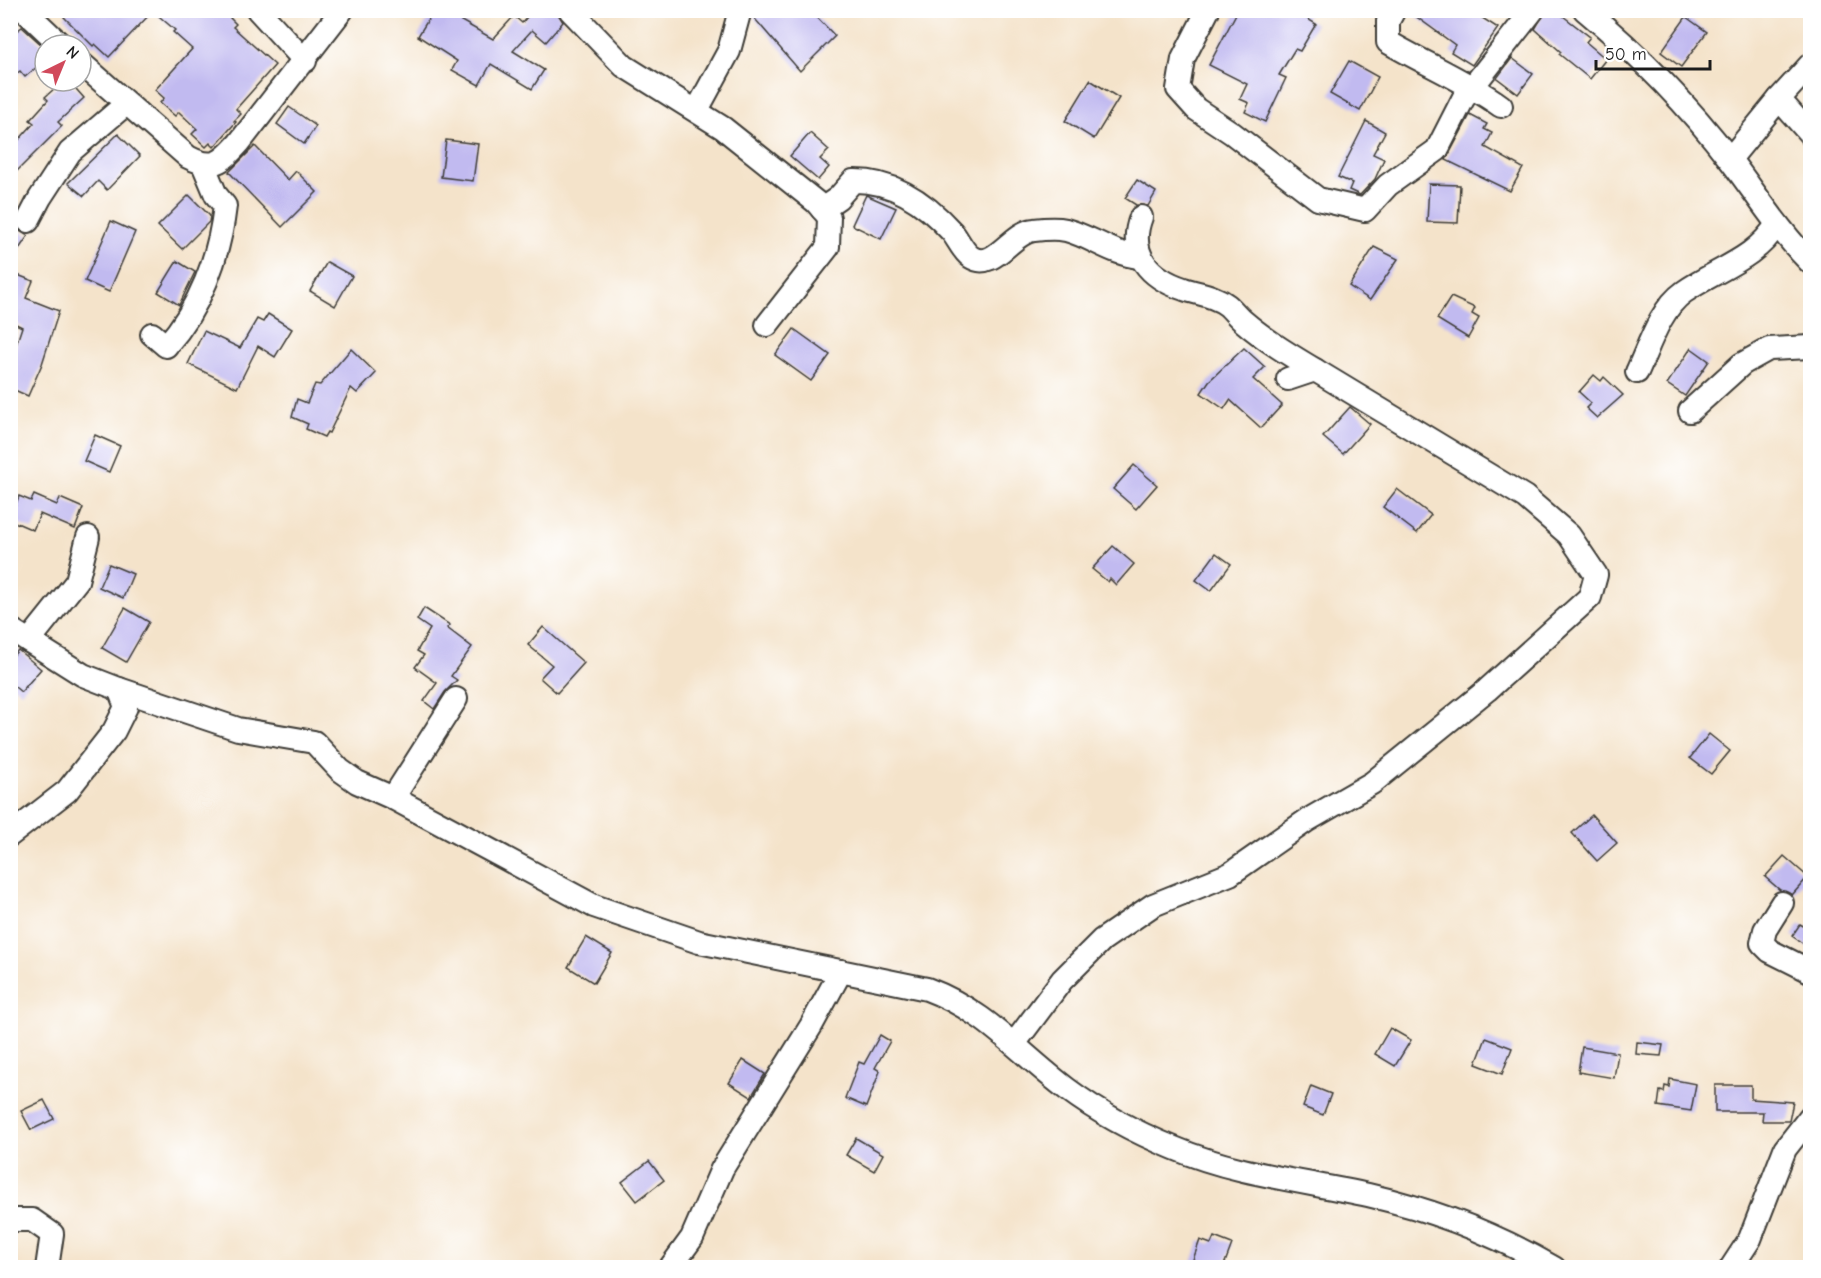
<svg xmlns="http://www.w3.org/2000/svg" width="1821" height="1278" font-family="'Comic Neue',sans-serif">
<style>
.building{fill:#c1baf0}
.lines{fill:none;stroke-linecap:round;stroke-linejoin:round}
.minor-casing{stroke:#3c3a36;stroke-width:26}
.minor{stroke:#fff;stroke-width:22}
</style>
<rect width="100%" height="100%" fill="#fff"/>
<filter id="ink" filterUnits="userSpaceOnUse"><feTurbulence type="fractalNoise" baseFrequency=".0167" numOctaves="2"/><feDisplacementMap in="SourceGraphic" scale="12" xChannelSelector="R" yChannelSelector="G"/><feConvolveMatrix kernelMatrix="1 2 1 2 8 2 1 2 1" color-interpolation-filters="sRGB"/></filter>
<filter id="wash" filterUnits="userSpaceOnUse"><feTurbulence type="fractalNoise" baseFrequency=".008" numOctaves="4" result="noise"/><feDisplacementMap in="SourceGraphic" scale="24" xChannelSelector="R" yChannelSelector="G"/><feGaussianBlur stdDeviation="1.35" result="paint"/><feColorMatrix in="noise" values="0 0 0 0 0 0 0 0 0 0 0 0 0 0 0 0 0 1.4 0 .05"/><feComposite in="paint" operator="in"/></filter>
<g filter="url(#wash)">
<rect width="100%" height="100%" fill="#f4e3ca"/>
<g id="blocks">
<g class="building">
<polygon points="70,10 237,10 230,18 236,24 233,27 275,65 236,109 241,114 234,121 236,122 214,147 210,143 206,147 192,134 197,129 179,112 175,116 160,103 164,98 155,90 192,49 173,32 175,30 153,11 109,57 95,44 93,46 64,17"/>
<polygon points="434,10 461,10 456,18 493,39 514,16 522,23 533,10 556,10 563,22 546,42 532,30 513,51 544,70 532,89 491,64 479,85 452,70 457,61 418,36"/>
<polygon points="753,10 810,10 835,36 800,71 755,19"/>
<polygon points="1238,10 1301,10 1308,14 1306,18 1316,24 1300,51 1295,49 1279,75 1286,78 1265,122 1245,112 1249,103 1240,99 1247,84 1209,65"/>
<polygon points="1407,10 1470,10 1498,28 1472,65 1451,52 1455,45"/>
<polygon points="1546,10 1568,10 1563,16 1590,37 1586,42 1606,59 1590,79 1559,54 1561,52 1535,29"/>
<polygon points="1686,17 1707,32 1681,67 1661,52"/>
<polygon points="22,27 45,48 45,60 25,77 20,71 16,74 10,66 10,36"/>
<polygon points="1512,58 1533,74 1518,94 1497,78"/>
<polygon points="1349,61 1378,77 1360,111 1330,94"/>
<polygon points="1090,80 1119,98 1094,139 1065,121"/>
<polygon points="63,81 69,81 84,98 58,122 62,126 10,178 10,136 17,142 34,123 30,120 48,100 45,97"/>
<polygon points="289,107 316,126 304,144 277,124"/>
<polygon points="1470,115 1487,124 1484,129 1492,133 1485,147 1523,168 1510,191 1446,160"/>
<polygon points="1366,121 1385,132 1373,154 1384,159 1375,179 1360,195 1349,190 1352,183 1338,177"/>
<polygon points="810,133 829,150 820,159 829,167 818,180 790,156"/>
<polygon points="118,134 140,156 107,190 98,181 84,196 68,183"/>
<polygon points="446,140 478,144 473,181 441,177"/>
<polygon points="255,146 288,180 296,171 317,192 282,227 229,172"/>
<polygon points="1137,180 1156,192 1148,206 1136,205 1125,198"/>
<polygon points="1429,184 1460,185 1458,223 1427,222"/>
<polygon points="189,195 210,216 209,222 182,249 158,226"/>
<polygon points="866,195 896,208 881,239 852,225"/>
<polygon points="111,221 135,232 109,292 85,281"/>
<polygon points="10,225 28,236 10,262"/>
<polygon points="1374,247 1398,259 1370,300 1349,286"/>
<polygon points="177,261 195,272 179,305 158,292"/>
<polygon points="327,262 352,276 335,306 310,291"/>
<polygon points="10,272 33,281 26,298 59,311 42,364 28,396 10,388 10,363 22,327 10,321"/>
<polygon points="1451,297 1475,308 1472,314 1479,318 1468,338 1437,319"/>
<polygon points="268,314 292,329 275,357 258,346 237,388 188,364 204,331 240,348 257,319 263,322"/>
<polygon points="794,329 830,355 811,381 775,355"/>
<polygon points="1244,348 1265,367 1253,379 1282,405 1261,428 1230,400 1224,409 1201,393 1209,381"/>
<polygon points="1691,348 1709,361 1685,396 1667,384"/>
<polygon points="351,349 376,373 357,393 351,388 329,433 327,432 324,437 306,429 308,424 292,417 297,399 307,403 315,384 320,385"/>
<polygon points="1594,375 1601,381 1604,377 1623,395 1597,418 1586,408 1591,403 1579,392"/>
<polygon points="1350,407 1370,424 1343,454 1323,437"/>
<polygon points="95,435 120,446 109,472 84,461"/>
<polygon points="1134,465 1157,485 1136,509 1113,489"/>
<polygon points="1397,489 1431,515 1417,533 1383,507"/>
<polygon points="34,495 57,505 60,498 83,508 75,529 40,514 33,530 10,520 19,496 31,501"/>
<polygon points="1113,546 1134,564 1116,585 1110,579 1108,582 1092,569"/>
<polygon points="1216,553 1231,564 1211,591 1196,580"/>
<polygon points="109,564 133,574 123,598 99,587"/>
<polygon points="125,608 149,622 126,662 102,648"/>
<polygon points="424,608 450,625 447,628 472,647 451,676 457,680 445,692 434,709 424,701 437,683 415,667 424,655 417,651 430,629 417,620"/>
<polygon points="543,627 584,663 557,693 540,678 552,665 528,645"/>
<polygon points="18,650 41,669 21,692 10,683 10,659"/>
<polygon points="1709,734 1730,751 1711,774 1690,758"/>
<polygon points="1592,815 1617,843 1597,861 1572,833"/>
<polygon points="1784,856 1808,877 1792,895 1780,890 1765,877"/>
<polygon points="1800,924 1810,930 1810,948 1792,936"/>
<polygon points="586,937 612,953 594,983 568,967"/>
<polygon points="1390,1028 1411,1040 1395,1066 1375,1054"/>
<polygon points="880,1035 890,1041 875,1068 880,1071 866,1107 845,1098 859,1062 864,1064"/>
<polygon points="1486,1038 1512,1048 1502,1074 1476,1064"/>
<polygon points="1637,1042 1663,1045 1661,1056 1636,1054"/>
<polygon points="1582,1047 1618,1053 1614,1078 1578,1072"/>
<polygon points="743,1060 765,1074 751,1097 729,1083"/>
<polygon points="1670,1079 1696,1084 1691,1111 1658,1106 1660,1091 1664,1092 1665,1086 1669,1087"/>
<polygon points="1715,1085 1751,1085 1751,1099 1793,1102 1789,1121 1762,1121 1763,1112 1715,1112"/>
<polygon points="1311,1086 1331,1094 1323,1115 1303,1107"/>
<polygon points="44,1100 54,1119 31,1130 21,1111"/>
<polygon points="856,1138 883,1154 874,1171 846,1155"/>
<polygon points="649,1161 664,1180 637,1201 622,1182"/>
<polygon points="1214,1237 1232,1244 1223,1268 1190,1268 1200,1240 1211,1244"/>
</g>
</g>
</g>
<g filter="url(#ink)">
<use href="#blocks" fill-opacity="0" stroke="#3c3a36" stroke-width="1.5"/>
<g class="lines">
<defs>
<g id="minor">
<polyline points="24,10 61,45"/>
<polyline points="258,10 305,61"/>
<polyline points="570,10 624,66 723,128 816,202 829,217 828,247 767,325"/>
<polyline points="1208,10 1183,59 1178,89 1196,109 1232,133 1318,199 1365,210 1388,185 1437,150 1463,99 1533,10"/>
<path d="M1394,10L1388,21V42C1425,64 1465,80 1501,106"/>
<path d="M1585,10C1638,54 1689,106 1731,161C1757,195 1780,232 1810,262"/>
<path d="M81,63L188,157C213,170 221,163 239,143L342,10"/>
<polyline points="1779,99 1810,65"/>
<polyline points="697,110 729,51 740,10"/>
<polyline points="1730,159 1779,99 1810,134"/>
<path d="M822,209L838,198L853,181C893,180 925,202 952,232C958,239 963,252 971,257C994,272 1011,232 1034,230C1043,229 1057,228 1066,230C1092,237 1112,254 1139,257"/>
<path d="M1141,217C1127,254 1150,278 1184,289C1198,294 1214,295 1227,305C1232,309 1237,316 1243,321C1265,340 1290,355 1315,370"/>
<polyline points="28,221 40,198 70,152 126,104"/>
<path d="M152,334L166,346C200,308 219,258 225,206L216,195L203,164"/>
<path d="M1637,372C1649,346 1660,309 1684,292C1717,269 1756,259 1777,224"/>
<polyline points="1690,411 1742,364 1769,349 1810,347"/>
<path d="M10,629L83,675L119,689L238,729L314,742L340,770L357,782L393,798L594,906L699,942L927,989C986,1011 1018,1052 1067,1089C1099,1113 1137,1133 1174,1148C1235,1174 1304,1181 1368,1195C1433,1210 1496,1234 1554,1268"/>
<polyline points="29,641 77,581 88,537"/>
<polyline points="393,798 456,699"/>
<polyline points="10,835 67,791 114,731 126,707 119,689"/>
<polyline points="1782,903 1765,930 1762,943 1770,951 1810,971"/>
<polyline points="1014,1044 1062,980 1102,940 1153,905 1230,874 1306,821 1372,783 1487,690 1590,597 1596,575 1569,535 1525,497 1315,370 1288,379"/>
<polyline points="10,1220 32,1220 52,1234 47,1268"/>
<polyline points="670,1268 692,1238 722,1169 811,1026 841,971"/>
<polyline points="1731,1268 1750,1239 1785,1149 1810,1117"/>
</g>
</defs>
<use href="#minor" class="minor-casing"/>
<use href="#minor" class="minor"/>
</g>
</g>
<rect width="1821" height="1278" fill="none" stroke="#fff" stroke-width="36"/>
<g transform="translate(63 63) rotate(43)"><circle r="28" fill="#ffffff" stroke="#a4a4a4" stroke-width="1.5"/>
<path d="M0-4.5L10 22L0 15L-10 22Z" fill="#d1495b"/>
<text y="-9" font-size="16" font-weight="bold" text-anchor="middle" fill="#1c1c1c">N</text>
</g>
<path d="M1596 60v9h114v-9" fill="none" stroke="#1c1c1c" stroke-width="3"/>
<text x="1605" y="60" font-size="18" fill="#1c1c1c" stroke="#ffffff" stroke-width="4.5" paint-order="stroke">50 m</text>
</svg>
